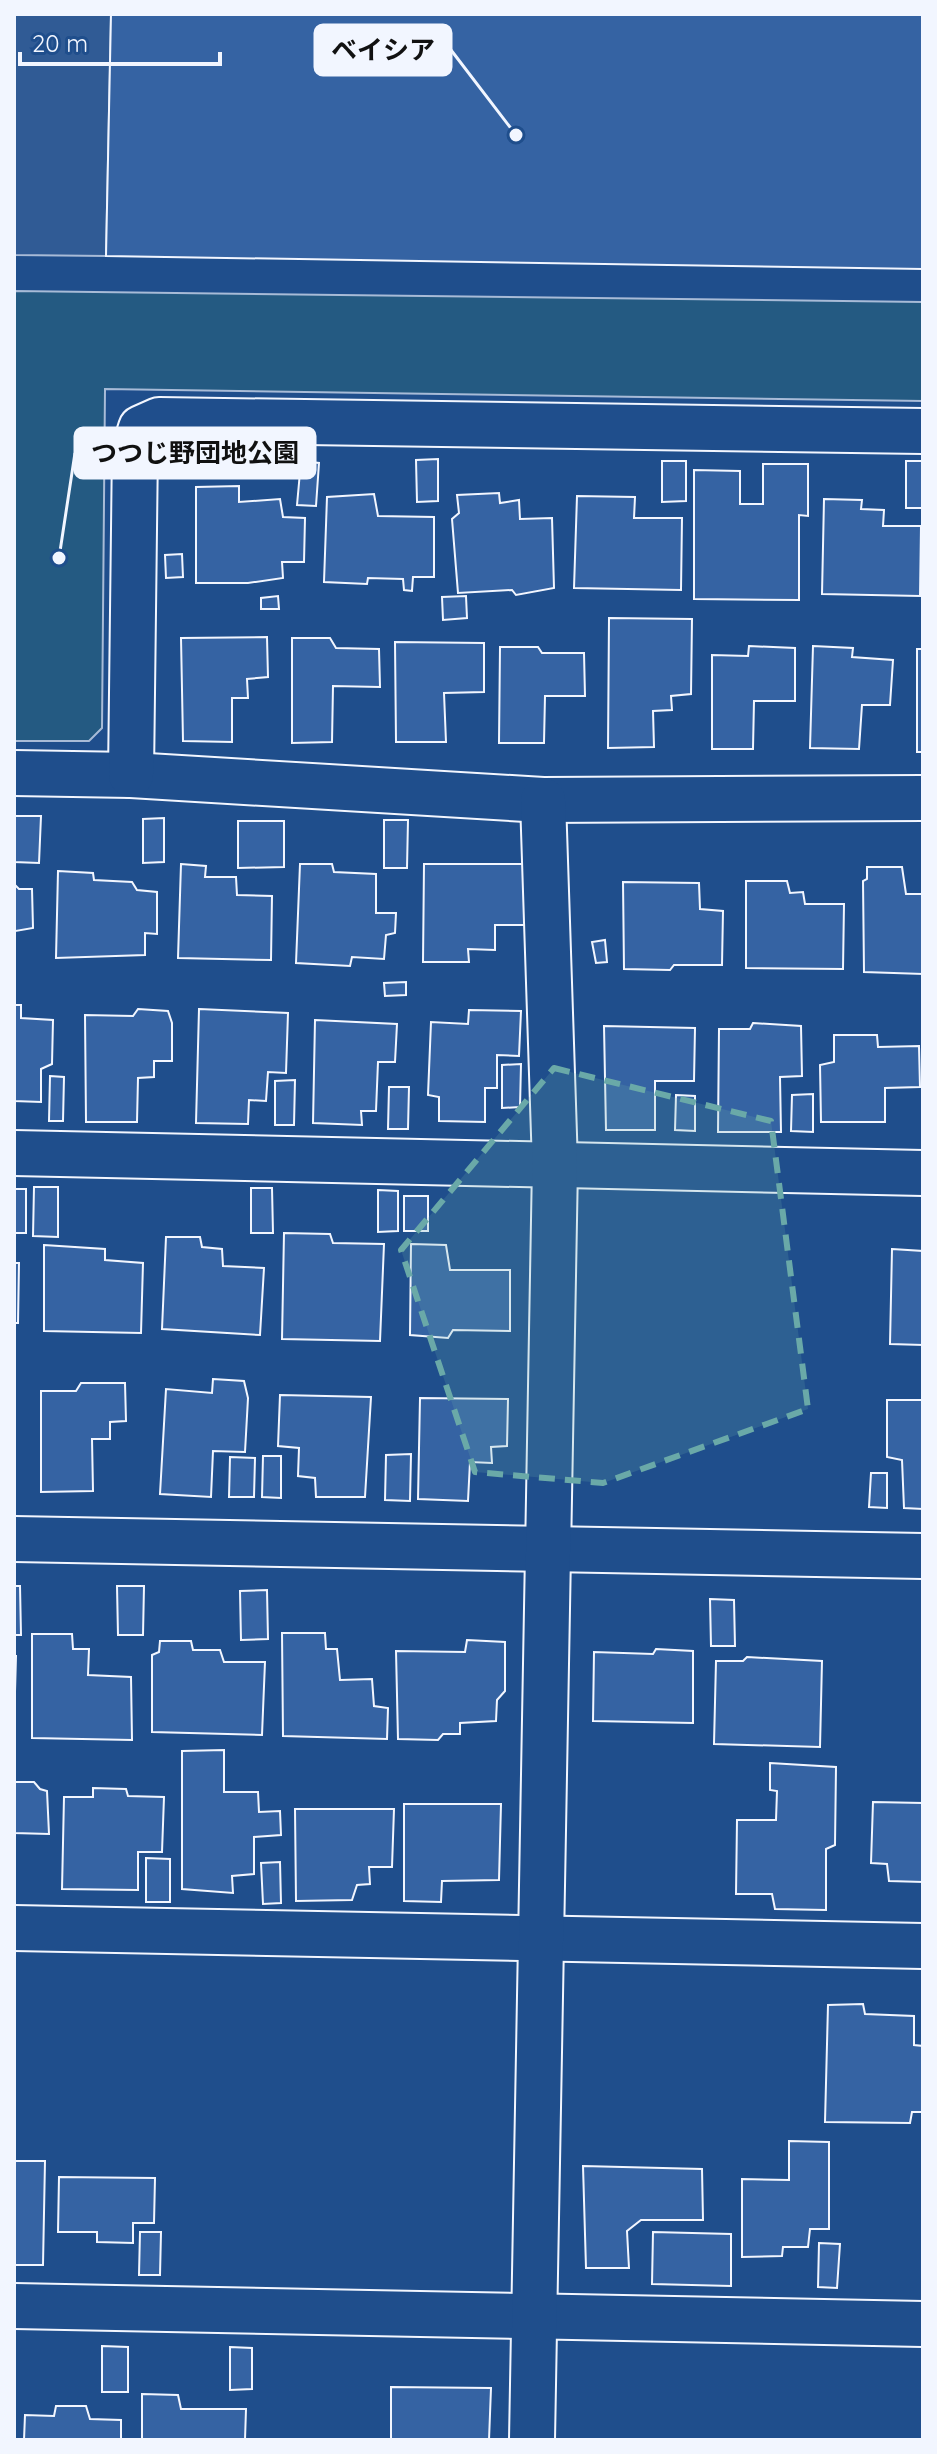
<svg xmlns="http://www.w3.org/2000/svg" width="937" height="2454" font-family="Quicksand,'Noto Sans JP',sans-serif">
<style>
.green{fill:#245a82;stroke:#a8bbd7;stroke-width:2}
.parking{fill:#305b95;stroke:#a8bbd7;stroke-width:2}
.building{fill:#3563a3;stroke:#f2f6ff;stroke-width:2}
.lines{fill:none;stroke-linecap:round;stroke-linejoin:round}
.minor-casing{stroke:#f2f6ff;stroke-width:48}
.minor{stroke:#1f4e8c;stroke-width:44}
.marked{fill:#6aa9a8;fill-opacity:0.2;stroke:#6aa9a8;stroke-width:6;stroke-dasharray:16 10;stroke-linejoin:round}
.leader{fill:none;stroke:#f2f6ff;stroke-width:3}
.callout-dot{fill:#f2f6ff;stroke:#1f4e8c;stroke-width:3}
.callout{fill:#f2f6ff;stroke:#f2f6ff;stroke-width:3}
.callout-label{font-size:26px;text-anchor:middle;font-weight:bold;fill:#111}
</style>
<rect width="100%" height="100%" fill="#1f4e8c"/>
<polygon class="green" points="14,291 923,302 923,401 105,389 102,728 89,741 14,741"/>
<polygon class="parking" points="14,14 111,14 106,256 14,255"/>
<g class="building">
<polygon points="111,14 923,14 923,269 106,256"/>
<polygon points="438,459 438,501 417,502 416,460"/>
<polygon points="301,461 319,463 316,506 297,505"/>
<polygon points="662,461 686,461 686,501 662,502"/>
<rect x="906" y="461" width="17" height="47"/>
<polygon points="763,464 808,464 808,516 799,515 799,600 694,599 694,470 740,471 740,504 763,504"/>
<polygon points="239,486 239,502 280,499 283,517 305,518 304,562 282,562 283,578 248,583 196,583 196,487"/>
<polygon points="499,493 500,503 519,500 520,519 552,518 554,588 516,595 512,590 458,593 452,519 459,513 457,495"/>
<polygon points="374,494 378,516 434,517 434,577 413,577 412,591 404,590 403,579 368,578 367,584 324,582 327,497"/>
<polygon points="577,496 635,497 634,518 682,518 681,590 574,588"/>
<polygon points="824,499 862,500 861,509 884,510 883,526 921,526 920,596 822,594"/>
<polygon points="182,554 183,577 166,578 165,555"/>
<polygon points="278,596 279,609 261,609 261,598"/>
<polygon points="466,596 467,618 443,620 442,597"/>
<polygon points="609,618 692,619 691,694 671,696 672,710 653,711 654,747 608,748"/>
<polygon points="267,637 268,677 247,679 248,698 232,698 232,742 183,741 181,638"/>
<polygon points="292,638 330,638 336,648 379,649 380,687 333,686 332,742 292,743"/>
<polygon points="395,642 484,643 484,692 444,693 446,742 396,742"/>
<polygon points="749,646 795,648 795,701 754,701 753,749 712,749 712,655 748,656"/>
<polygon points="813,646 853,648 852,657 893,660 890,705 862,705 859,749 810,748"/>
<polygon points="500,647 538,647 542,653 584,653 585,696 545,696 544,743 499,743"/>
<rect x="917" y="649" width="6" height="103"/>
<polygon points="14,816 41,816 39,863 14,862"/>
<polygon points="164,818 164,862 143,863 143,819"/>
<polygon points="384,820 408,820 407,868 384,868"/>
<polygon points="238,821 284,821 284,867 238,868"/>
<polygon points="181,864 206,866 205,877 236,877 237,895 272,896 271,960 178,958"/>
<polygon points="300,864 332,864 334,872 376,874 376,913 396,913 395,933 386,935 384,959 352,957 350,966 296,963"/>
<polygon points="424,864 523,864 525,925 495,925 495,950 468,949 469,962 423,962"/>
<polygon points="867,867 902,867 906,894 923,894 923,974 864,972 863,881 867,879"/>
<polygon points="58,871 93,873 94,880 132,882 137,890 157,892 157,934 145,933 145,955 56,958"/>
<polygon points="746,881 787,881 790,893 803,892 805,904 844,904 843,969 746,968"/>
<polygon points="623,882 699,883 700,909 723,911 722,965 674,965 670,970 624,969"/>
<polygon points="14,884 19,889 32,889 33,928 15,931 14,939"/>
<polygon points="605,940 607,962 596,963 592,942"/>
<polygon points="406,982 406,995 385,996 384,983"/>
<polygon points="14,1005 21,1005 21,1018 53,1020 52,1064 41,1069 41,1102 14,1101"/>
<polygon points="138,1009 168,1011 172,1023 172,1061 154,1061 154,1077 138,1078 137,1122 86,1122 85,1015 133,1016"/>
<polygon points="199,1009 288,1013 286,1073 268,1072 266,1101 249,1100 248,1124 196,1123"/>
<polygon points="469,1010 521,1011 519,1056 497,1055 497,1088 485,1088 485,1122 439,1121 439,1097 428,1095 431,1022 468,1024"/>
<polygon points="315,1020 397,1024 395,1062 378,1062 376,1111 361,1111 362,1125 313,1123"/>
<polygon points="753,1023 801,1026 802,1076 780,1077 781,1132 718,1132 719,1029 750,1029"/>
<polygon points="604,1026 695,1028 694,1081 655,1081 655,1130 606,1130"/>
<polygon points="834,1035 877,1035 878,1047 919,1046 920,1087 885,1088 885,1122 821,1122 820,1065 834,1062"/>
<polygon points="521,1064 520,1107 502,1108 502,1065"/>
<polygon points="50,1076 64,1077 63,1121 49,1121"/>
<polygon points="295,1080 294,1125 275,1125 275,1081"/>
<polygon points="389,1087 409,1087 408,1129 388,1129"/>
<polygon points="813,1094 813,1132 791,1131 792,1095"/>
<polygon points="676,1095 695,1096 695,1131 675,1130"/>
<polygon points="34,1187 58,1187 58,1237 33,1236"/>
<polygon points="251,1188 272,1188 273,1233 251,1233"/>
<rect x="14" y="1189" width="12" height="44"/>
<polygon points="378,1190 398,1191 398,1231 378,1232"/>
<rect x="404" y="1196" width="24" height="35"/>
<polygon points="284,1233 330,1234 333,1243 384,1244 380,1341 282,1339"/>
<polygon points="166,1237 200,1237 202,1247 222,1249 223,1266 264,1268 260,1335 162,1329"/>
<polygon points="411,1244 446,1245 450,1270 510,1270 510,1331 453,1330 448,1338 410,1335"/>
<polygon points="44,1245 105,1249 105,1260 143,1263 141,1333 44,1331"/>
<polygon points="892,1249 923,1251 923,1345 890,1344"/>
<polygon points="14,1263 19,1263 18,1323 14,1323"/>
<polygon points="213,1379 244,1381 248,1398 245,1452 213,1451 211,1497 160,1494 166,1389 212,1393"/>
<polygon points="81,1383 125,1383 126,1421 110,1422 110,1439 92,1439 93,1491 41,1492 41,1391 76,1391"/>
<polygon points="280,1395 371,1397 365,1497 316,1497 315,1478 298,1476 299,1448 278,1446"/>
<polygon points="420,1398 508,1399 507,1446 491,1447 492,1463 470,1462 468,1501 418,1499"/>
<polygon points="887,1400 923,1400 923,1509 904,1508 902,1460 887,1457"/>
<polygon points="411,1454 410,1501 385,1500 386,1455"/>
<polygon points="263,1456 281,1456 281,1498 262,1497"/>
<polygon points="230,1457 255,1458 254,1497 229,1497"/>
<polygon points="871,1473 887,1473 887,1508 869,1507"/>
<polygon points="14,1586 20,1586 21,1635 14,1635"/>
<polygon points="117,1586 144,1586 143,1635 118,1635"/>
<polygon points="267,1590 268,1639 241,1640 240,1591"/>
<polygon points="710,1599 734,1600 735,1646 711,1646"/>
<polygon points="282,1633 325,1633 326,1649 337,1649 340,1680 372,1679 374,1706 388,1708 387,1739 283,1736"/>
<polygon points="32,1634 72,1634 73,1649 89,1649 88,1675 131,1677 132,1740 32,1738"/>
<polygon points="467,1640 505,1642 505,1691 497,1700 496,1721 460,1723 460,1734 443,1734 438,1740 398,1739 396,1651 465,1652"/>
<polygon points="160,1641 191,1641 193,1650 220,1650 224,1662 265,1662 262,1735 152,1732 152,1655 159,1652"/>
<polygon points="656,1649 693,1651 693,1723 593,1721 594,1652 653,1654"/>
<polygon points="14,1656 16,1656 14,1727"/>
<polygon points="747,1657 822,1661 820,1747 714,1744 716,1661 743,1661"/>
<polygon points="224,1750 224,1792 258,1792 259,1812 280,1811 281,1835 254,1837 254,1874 232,1876 233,1893 182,1889 182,1751"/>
<polygon points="770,1763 836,1767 835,1845 826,1849 826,1910 775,1909 772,1894 736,1894 737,1820 776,1820 777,1791 770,1790"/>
<polygon points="14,1782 34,1782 40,1789 47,1791 49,1834 14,1833"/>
<polygon points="93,1788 126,1789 128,1796 164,1797 162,1852 138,1852 138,1890 62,1889 64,1797 93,1797"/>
<polygon points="873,1802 923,1803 923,1882 889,1881 887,1864 871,1863"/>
<polygon points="404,1804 501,1804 499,1880 442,1881 441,1902 404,1901"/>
<polygon points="295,1809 394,1809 392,1867 369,1867 370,1884 357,1885 352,1900 296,1901"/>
<polygon points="146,1858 170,1859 170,1902 146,1902"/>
<polygon points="280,1862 281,1903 263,1904 261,1863"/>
<polygon points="863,2004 865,2014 914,2016 914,2045 923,2046 923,2112 912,2112 910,2123 825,2122 828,2005"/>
<polygon points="789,2141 829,2142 829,2229 810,2229 808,2247 783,2247 782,2256 742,2257 742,2179 789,2180"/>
<polygon points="14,2161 45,2161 43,2265 14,2265"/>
<polygon points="583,2166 702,2169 703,2220 641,2220 627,2231 629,2268 586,2268"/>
<polygon points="59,2177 155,2178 154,2223 133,2223 133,2243 97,2242 97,2232 58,2232"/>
<polygon points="140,2232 161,2232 160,2275 139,2275"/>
<polygon points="653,2232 731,2234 731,2286 652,2284"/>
<polygon points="819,2243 840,2244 837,2288 818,2287"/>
<polygon points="102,2346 128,2347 128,2392 102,2392"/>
<polygon points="230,2347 252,2348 252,2389 230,2390"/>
<polygon points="391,2387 491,2388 489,2440 391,2440"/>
<polygon points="142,2394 178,2395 181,2409 246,2409 245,2440 142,2440"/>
<polygon points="56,2406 86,2406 90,2419 121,2420 121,2440 24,2440 25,2415 54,2416"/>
</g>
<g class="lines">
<defs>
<g id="minor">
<polyline points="14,773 131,775 543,800 923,798"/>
<polyline points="131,775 135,447 141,428 159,420 923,431"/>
<polyline points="14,1153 923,1173"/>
<polyline points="14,1539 923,1556"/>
<polyline points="14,1928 923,1946"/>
<polyline points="14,2306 923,2324"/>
<polyline points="532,2440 555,1165 543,800"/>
</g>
</defs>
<use href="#minor" class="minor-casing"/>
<use href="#minor" class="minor"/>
</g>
<path class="marked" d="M554,1068L771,1121L808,1409L603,1483L475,1472L401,1250Z"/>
<path class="leader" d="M516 135L451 50M59 558L75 453"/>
<g class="callout-dot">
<circle cx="516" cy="135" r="8"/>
<circle cx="59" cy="558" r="8"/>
</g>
<g class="callout">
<rect x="315" y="25" width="136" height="50" rx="8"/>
<rect x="75" y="428" width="240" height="50" rx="8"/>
</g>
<g class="callout-label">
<text x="383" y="59">ベイシア</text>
<text x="195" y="462">つつじ野団地公園</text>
</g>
<rect width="937" height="2454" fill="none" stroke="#f2f6ff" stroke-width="32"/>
<path d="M20 52v12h200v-12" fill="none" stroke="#f2f6ff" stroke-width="4"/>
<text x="32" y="52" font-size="24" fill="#f2f6ff" stroke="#1f4e8c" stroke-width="6" paint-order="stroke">20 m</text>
</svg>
